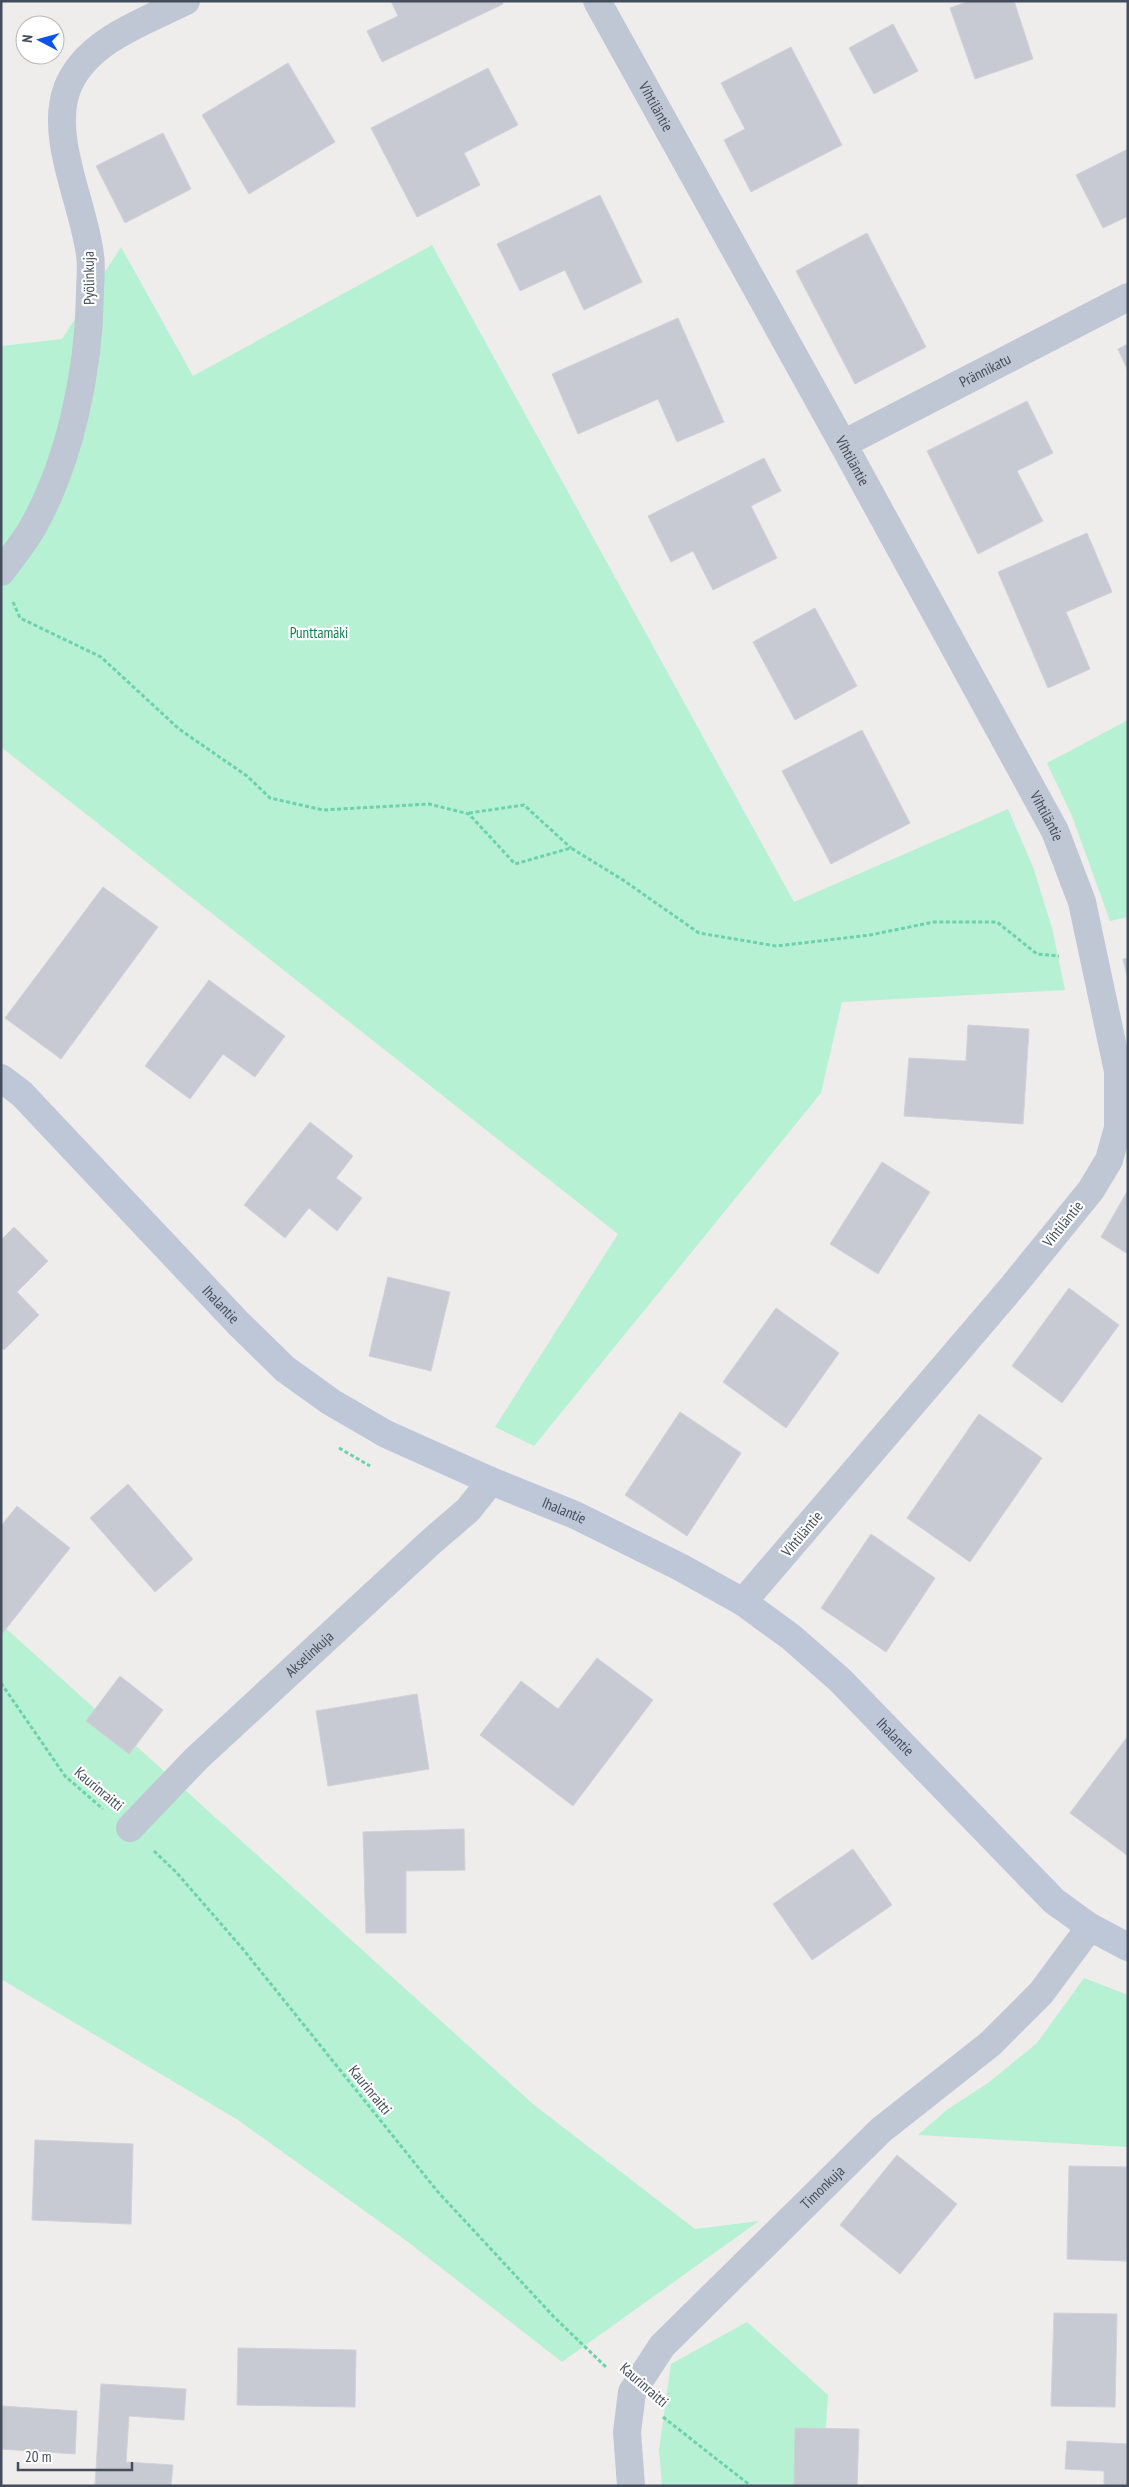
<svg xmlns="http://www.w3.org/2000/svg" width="1129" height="2487" font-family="'PT Sans Narrow',sans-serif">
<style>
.green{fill:#b6f1d3}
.building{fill:#c7cad3;stroke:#d0d1d9}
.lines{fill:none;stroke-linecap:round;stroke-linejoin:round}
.path{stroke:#6cd2aa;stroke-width:3;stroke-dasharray:4 2.5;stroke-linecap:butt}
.street{stroke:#bec7d3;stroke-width:28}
.secondary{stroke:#bdc7d7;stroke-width:28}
.labels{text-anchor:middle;stroke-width:4.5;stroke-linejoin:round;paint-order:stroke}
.street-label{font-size:15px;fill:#434d5b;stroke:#fff}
.park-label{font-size:15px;fill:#108054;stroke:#fff}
</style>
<rect width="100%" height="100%" fill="#efecec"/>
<g class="green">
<polygon points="432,245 794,902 1008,809 1033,867 1052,928 1065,990 842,1002 821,1093 534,1446 495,1427 618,1234 1,747 1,346 62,339 121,247 193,376"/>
<polygon points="1128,720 1128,917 1110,921 1072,816 1047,763"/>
<polygon points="1,1624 533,2104 695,2229 759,2221 562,2362 408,2242 238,2120 1,1979"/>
<polygon points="1084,1978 1128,1995 1128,2147 918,2135 948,2109 988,2083 1037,2043"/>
<polygon points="747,2322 828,2395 822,2486 662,2486 659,2450 671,2364"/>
</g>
<g class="building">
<polygon points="391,1 502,1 503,4 382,62 367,31 398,16"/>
<polygon points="969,1 1014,1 1033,59 975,79 950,8"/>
<polygon points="893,24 918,71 874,94 849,48"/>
<polygon points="791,47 842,145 751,192 724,140 745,129 721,83"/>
<polygon points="288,63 335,142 249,194 202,115"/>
<polygon points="488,68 518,125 464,153 480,185 417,217 371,128"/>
<polygon points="163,133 191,189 125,223 96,166"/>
<polygon points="1128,149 1128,216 1103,228 1076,175"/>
<polygon points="600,195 642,282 584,310 565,270 520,291 497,244"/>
<polygon points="867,233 926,347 855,384 796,271"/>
<polygon points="678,318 724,422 677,442 658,399 578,434 552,374"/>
<polygon points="1128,344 1128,371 1118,349"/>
<polygon points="1027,401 1053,453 1017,471 1043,521 978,554 927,451"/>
<polygon points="764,458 781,491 751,506 777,558 713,590 693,551 671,562 648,516"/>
<polygon points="1087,533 1112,592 1066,612 1090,669 1048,688 998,572"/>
<polygon points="815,608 857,686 795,720 753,642"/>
<polygon points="862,730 910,823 831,864 782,771"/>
<polygon points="103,887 158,927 61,1059 5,1018"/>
<polygon points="1128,958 1128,980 1123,959"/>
<polygon points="209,980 285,1036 255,1077 223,1054 190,1099 145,1066"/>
<polygon points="968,1025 1029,1029 1023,1124 904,1116 909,1058 966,1061"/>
<polygon points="310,1122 353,1156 336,1178 362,1198 337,1231 309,1208 285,1238 244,1205"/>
<polygon points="882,1162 930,1192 878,1274 830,1244"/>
<polygon points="1128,1190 1128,1254 1101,1237"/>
<polygon points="14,1227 48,1261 17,1292 39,1315 4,1350 1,1347 1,1240"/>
<polygon points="388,1277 450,1292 431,1371 369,1356"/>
<polygon points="1069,1288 1119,1325 1062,1403 1012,1366"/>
<polygon points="776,1308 839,1353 786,1428 723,1382"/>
<polygon points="680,1412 741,1453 687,1536 625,1495"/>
<polygon points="979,1414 1042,1458 970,1562 907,1518"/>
<polygon points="128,1484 193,1559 155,1592 90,1518"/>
<polygon points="17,1506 70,1548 1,1635 1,1526"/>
<polygon points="871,1534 935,1578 886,1652 821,1608"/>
<polygon points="597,1658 653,1700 573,1806 480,1735 521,1681 558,1709"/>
<polygon points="120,1676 163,1710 129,1754 86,1721"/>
<polygon points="417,1694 429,1769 328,1786 316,1711"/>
<polygon points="1128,1736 1128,1856 1070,1813"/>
<polygon points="464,1829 465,1870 406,1871 406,1933 366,1933 363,1832"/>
<polygon points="853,1849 892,1905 812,1960 773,1904"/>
<polygon points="35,2140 133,2144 131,2224 32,2220"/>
<polygon points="897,2155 957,2204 900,2274 840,2225"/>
<polygon points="1069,2166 1128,2167 1126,2261 1067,2259"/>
<polygon points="1054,2313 1117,2314 1115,2407 1051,2406"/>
<polygon points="238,2348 356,2350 355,2407 237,2405"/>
<polygon points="101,2384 186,2389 184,2420 129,2416 126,2462 173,2465 171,2486 95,2486"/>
<polygon points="1,2406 77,2411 75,2454 1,2449"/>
<polygon points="795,2428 859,2429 857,2486 794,2486"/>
<polygon points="1067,2441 1128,2444 1128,2486 1104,2486 1104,2471 1065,2469"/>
</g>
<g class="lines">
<g class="path">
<polyline points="13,602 20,618 101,657 179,729 247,776 270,798 323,810 429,804 469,814 515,864 571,848 623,880 699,933 776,946 870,935 934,922 997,922 1037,954 1059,956"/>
<polyline points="469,813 524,805 571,848"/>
<polyline points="339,1448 370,1466"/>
<polyline points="1,1683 65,1776 103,1809"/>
<polyline points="154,1851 176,1872 242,1948 438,2192 554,2317 607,2368"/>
<polyline points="663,2417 751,2486"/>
</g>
<g class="street">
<path id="s1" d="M597,1L843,444L1055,831L1082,902L1118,1071V1128L1109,1160L1091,1190L1013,1286L743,1602"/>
<path id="s2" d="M843,444L1128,297"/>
<path d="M1,572C11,559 21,546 30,532C70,464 89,370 90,293C90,280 92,267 90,255C84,204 49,138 67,89C85,41 144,22 186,1"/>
<path id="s3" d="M130,1828L196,1759L433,1540L468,1510L491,1481"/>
<path id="s4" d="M631,2486L627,2432L632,2392L662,2346L881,2130L990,2044L1041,1993L1090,1927"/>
</g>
<path class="secondary" id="s5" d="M1,1078L22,1094L238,1323L285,1369L331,1402L386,1434L491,1481L575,1515L680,1567L743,1602L791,1637L840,1680L1054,1901L1090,1927L1128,1947"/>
</g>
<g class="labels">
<g class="street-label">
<text dy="5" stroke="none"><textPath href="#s1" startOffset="121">Vihtiläntie</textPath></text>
<text transform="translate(89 278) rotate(-91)" y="5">Pyölinkuja</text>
<text dy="5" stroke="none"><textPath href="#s2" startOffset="160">Prännikatu</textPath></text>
<text dy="5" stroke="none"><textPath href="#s1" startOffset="526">Vihtiläntie</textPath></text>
<text dy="5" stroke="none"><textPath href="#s1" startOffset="931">Vihtiläntie</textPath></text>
<text transform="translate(1063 1224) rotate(-51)" y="5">Vihtiläntie</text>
<text dy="5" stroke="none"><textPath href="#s5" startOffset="316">Ihalantie</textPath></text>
<text dy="5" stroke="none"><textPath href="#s5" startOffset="721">Ihalantie</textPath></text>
<text transform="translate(802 1534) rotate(-50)" y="5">Vihtiläntie</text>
<text dy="5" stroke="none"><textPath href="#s3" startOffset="250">Akselinkuja</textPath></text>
<text dy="5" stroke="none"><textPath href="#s5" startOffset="1126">Ihalantie</textPath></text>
<text transform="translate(99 1789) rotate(40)" y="5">Kaurinraitti</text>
<text transform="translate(370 2090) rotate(51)" y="5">Kaurinraitti</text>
<text dy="5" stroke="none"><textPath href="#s4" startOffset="375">Timonkuja</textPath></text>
<text transform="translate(644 2385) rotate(41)" y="5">Kaurinraitti</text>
</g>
<g class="park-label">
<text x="319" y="638">Punttamäki</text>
</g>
</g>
<rect width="1129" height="2487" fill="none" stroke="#434d5b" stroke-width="5"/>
<g transform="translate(40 40) rotate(276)"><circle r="24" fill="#ffffff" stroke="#b4b8bd"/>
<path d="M0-4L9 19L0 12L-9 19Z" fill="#0c54e9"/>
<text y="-8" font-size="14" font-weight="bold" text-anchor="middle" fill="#434d5b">N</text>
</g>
<path d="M18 2462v8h114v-8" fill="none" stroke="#434d5b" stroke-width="2.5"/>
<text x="25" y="2462" font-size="15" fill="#434d5b" stroke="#ffffff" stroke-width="4" paint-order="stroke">20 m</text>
</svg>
